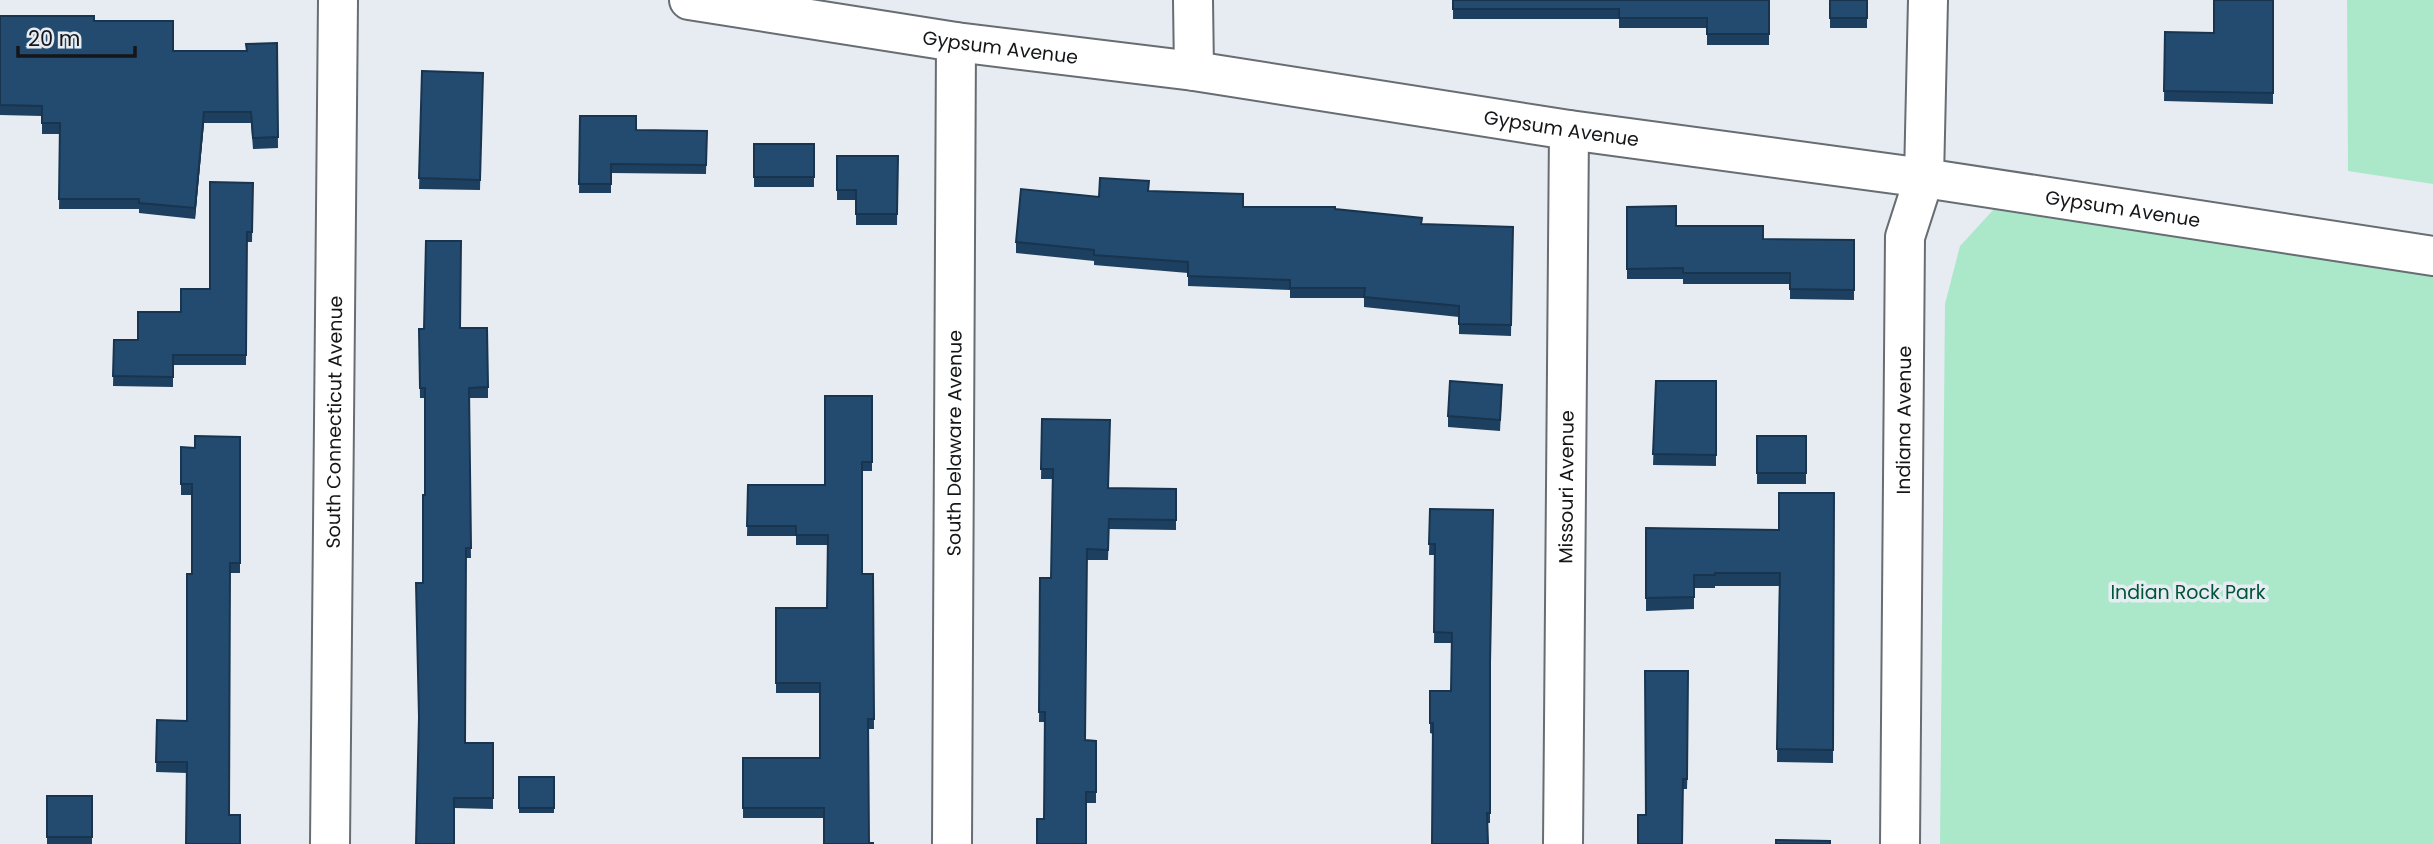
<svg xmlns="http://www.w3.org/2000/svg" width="2433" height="844" font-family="Poppins,sans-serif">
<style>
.green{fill:#abe8ca}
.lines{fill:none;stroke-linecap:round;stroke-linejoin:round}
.minor-casing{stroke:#676d72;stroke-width:42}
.minor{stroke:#fff;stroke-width:38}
.wall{fill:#1e4060}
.shaded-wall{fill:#18344e}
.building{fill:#234b70;stroke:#18344e;stroke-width:2}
.labels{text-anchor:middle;stroke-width:7;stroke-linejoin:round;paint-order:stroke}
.street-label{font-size:19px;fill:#141618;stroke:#e6ecf2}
.park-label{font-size:19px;fill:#005438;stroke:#e6ecf2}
</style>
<rect width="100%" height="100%" fill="#e6ecf2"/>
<g class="green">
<polygon points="2347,0 2433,0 2433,184 2348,171"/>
<polygon points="1995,208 2433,275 2433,844 1940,844 1945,304 1960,246"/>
</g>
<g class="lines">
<defs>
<g id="minor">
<path id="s1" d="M689,0L956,42L1194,71L1569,130L1924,178L2433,256"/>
<polyline points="1193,0 1194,71"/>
<path id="s2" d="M330,844L338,0"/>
<path id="s3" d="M952,844L956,42"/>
<path id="s4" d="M1563,844L1569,130"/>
<path id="s5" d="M1900,844L1905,237L1924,178L1928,0"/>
</g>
</defs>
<use href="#minor" class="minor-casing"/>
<use href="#minor" class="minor"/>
</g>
<g class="wall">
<polygon points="1453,0 1769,0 1769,45 1707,45 1707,28 1619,28 1619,19 1453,19"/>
<rect x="1830" y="0" width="37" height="28"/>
<polygon points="2273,0 2273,104 2164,101 2165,32 2214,33"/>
<polygon points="0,16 94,21 173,51 246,51 277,43 278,148 253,149 251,123 204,123 195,219 139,213 139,209 59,209 60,134 42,134 42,116 0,115"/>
<polygon points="422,71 483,73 480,190 419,189"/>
<polygon points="580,116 636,130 707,131 706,174 611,173 611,193 579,193"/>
<rect x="754" y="144" width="60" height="43"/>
<polygon points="837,156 898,156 897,225 856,225 856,200 837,200"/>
<polygon points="253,183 252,242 247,242 246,365 173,365 173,387 113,386 114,340 138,340 181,312 210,289"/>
<polygon points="1149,191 1243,207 1335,209 1422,224 1513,227 1511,336 1459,334 1459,317 1364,307 1364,298 1290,298 1290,290 1188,286 1188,273 1094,265 1094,261 1016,253 1016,242 1099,197"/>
<polygon points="1627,207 1676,226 1763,239 1854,240 1854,300 1790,299 1790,284 1683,284 1683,279 1627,279"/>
<polygon points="460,328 488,387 488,398 469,398 471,558 466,558 465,743 493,743 493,809 454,808 423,583 425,495 425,398 420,398 419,329"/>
<polygon points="1656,381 1716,381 1716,466 1653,465"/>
<polygon points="1502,395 1500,431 1448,427 1448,416"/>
<polygon points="825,396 872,396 872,471 862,471 862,574 873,574 874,729 868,729 869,843 873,843 873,844 824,844 824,818 743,818 743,758 820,758 820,693 776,693 776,608 827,608 828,545 796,545 796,536 747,536 748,485 825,485"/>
<polygon points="1042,419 1108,488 1176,489 1176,530 1109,529 1108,560 1087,560 1085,740 1096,741 1096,803 1086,803 1044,819 1045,722 1039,722 1040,578 1051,578 1053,479 1041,479"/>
<rect x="1757" y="436" width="49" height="48"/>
<polygon points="240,437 240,573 230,573 230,815 240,844 187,773 156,772 157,720 187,721 192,574 192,495 181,495 181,447 195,448"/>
<polygon points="1834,493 1833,763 1777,762 1779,586 1715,586 1715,588 1694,588 1694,609 1646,611 1646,528 1779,530"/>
<polygon points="1430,509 1490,673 1490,823 1487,823 1433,734 1430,733 1430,691 1451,691 1452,643 1434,643 1435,555 1429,555"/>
<polygon points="1688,754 1687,789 1683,789 1646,815"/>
<rect x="519" y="777" width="35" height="36"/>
<rect x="47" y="796" width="45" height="48"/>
</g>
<polygon class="shaded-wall" points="204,112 204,123 195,219 195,208"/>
<g class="building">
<polygon points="1453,0 1769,0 1769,34 1707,34 1707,18 1619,18 1619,9 1453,9"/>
<rect x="1830" y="0" width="37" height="18"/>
<polygon points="2214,0 2273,0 2273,93 2164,91 2165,32 2214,33"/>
<polygon points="0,16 94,16 94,21 173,21 173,51 247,51 246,44 277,43 278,137 253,138 251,112 204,112 195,208 139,203 139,199 59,199 60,123 42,123 42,106 0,105"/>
<polygon points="422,71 483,73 480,180 419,178"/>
<polygon points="580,116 636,116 636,130 707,131 706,165 611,164 611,184 579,184"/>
<rect x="754" y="144" width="60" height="33"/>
<polygon points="837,156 898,156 897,214 856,214 856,190 837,190"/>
<polygon points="1100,178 1149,181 1148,191 1243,194 1243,207 1335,207 1335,209 1422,218 1421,224 1513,227 1511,325 1459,324 1459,306 1364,297 1365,288 1290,288 1290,280 1188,276 1188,262 1094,255 1094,250 1016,242 1021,189 1099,197"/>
<polygon points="210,182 253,183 252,232 247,232 246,355 173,355 173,377 113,376 114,340 138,340 138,312 181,312 181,289 210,289"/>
<polygon points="1676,206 1676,226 1763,226 1763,239 1854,240 1854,290 1790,289 1790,273 1683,273 1683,268 1627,269 1627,207"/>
<polygon points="426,241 461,241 460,328 487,328 488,387 469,388 471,548 466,548 465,743 493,743 493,798 454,798 454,844 416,844 419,717 416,583 423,583 423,495 425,495 425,388 420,388 419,329 424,329"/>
<polygon points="1450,381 1502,385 1500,420 1448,416"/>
<polygon points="1656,381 1716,381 1716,455 1653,454"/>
<polygon points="825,396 872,396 872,462 862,462 862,574 873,574 874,719 868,719 869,843 873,843 873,844 824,844 824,808 743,808 743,758 820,758 820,683 776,683 776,608 827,608 828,535 796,535 796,526 747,526 748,485 825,485"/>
<polygon points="1042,419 1110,420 1108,488 1176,489 1176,520 1109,519 1108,550 1087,549 1085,740 1096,741 1096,792 1086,792 1086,844 1037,844 1037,819 1044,819 1045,712 1039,712 1040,578 1051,578 1053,469 1041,469"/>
<polygon points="195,436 240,437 240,563 230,563 229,815 240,815 240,844 186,844 187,762 156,762 157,720 187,721 187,574 192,574 192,484 181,484 181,447 195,448"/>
<rect x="1757" y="436" width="49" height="37"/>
<polygon points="1779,493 1834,493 1833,750 1777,749 1780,573 1715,573 1715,575 1694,575 1694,597 1646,598 1646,528 1779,530"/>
<polygon points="1430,509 1493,510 1490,663 1490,813 1487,813 1488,844 1432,844 1433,723 1430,723 1430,691 1451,691 1452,633 1434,632 1435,544 1429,544"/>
<polygon points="1645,671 1688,671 1687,779 1683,779 1682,844 1638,844 1638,815 1646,815"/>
<rect x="519" y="777" width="35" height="31"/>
<rect x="47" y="796" width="45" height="41"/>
<polygon points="1776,840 1830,841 1830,844 1776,844"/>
</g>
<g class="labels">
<g class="street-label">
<text dy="7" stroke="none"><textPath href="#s1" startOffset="315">Gypsum Avenue</textPath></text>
<text dy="7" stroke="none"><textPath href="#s1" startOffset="882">Gypsum Avenue</textPath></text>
<text dy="7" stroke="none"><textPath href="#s1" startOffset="1449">Gypsum Avenue</textPath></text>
<text dy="7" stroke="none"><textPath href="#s5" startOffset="424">Indiana Avenue</textPath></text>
<text dy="7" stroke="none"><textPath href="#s2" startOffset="422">South Connecticut Avenue</textPath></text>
<text dy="7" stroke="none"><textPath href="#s3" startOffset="401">South Delaware Avenue</textPath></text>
<text dy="7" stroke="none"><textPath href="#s4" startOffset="357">Missouri Avenue</textPath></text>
</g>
<g class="park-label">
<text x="2188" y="599">Indian Rock Park</text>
</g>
</g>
<path d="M18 46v10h117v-10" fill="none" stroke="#141618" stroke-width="3.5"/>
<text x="28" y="46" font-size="21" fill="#141618" stroke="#e6ecf2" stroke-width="5" paint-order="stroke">20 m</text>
</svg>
